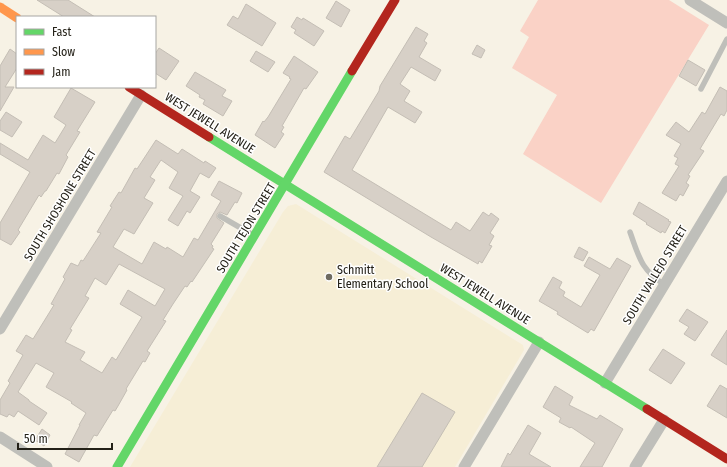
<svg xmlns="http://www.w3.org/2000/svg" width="727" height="467" font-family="'Fira Sans Condensed',sans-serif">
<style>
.built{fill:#f6eed6}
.green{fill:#fad2c6}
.building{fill:#d7d0c7;stroke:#c4beb5;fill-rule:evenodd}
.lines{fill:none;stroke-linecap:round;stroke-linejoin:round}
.lane{stroke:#bfbfba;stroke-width:5.5}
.street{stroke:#bfbfba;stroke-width:11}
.fast{stroke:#63d668;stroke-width:9}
.slow{stroke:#ff974d;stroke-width:9}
.jam{stroke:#b3261e;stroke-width:9}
.poi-dot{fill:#6e6a60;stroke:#fff;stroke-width:1.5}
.labels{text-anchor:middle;stroke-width:3;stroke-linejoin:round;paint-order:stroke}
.street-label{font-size:12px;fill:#242118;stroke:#fff}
.poi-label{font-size:12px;fill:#242118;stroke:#fff;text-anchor:start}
</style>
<rect width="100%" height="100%" fill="#f7f2e5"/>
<polygon class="built" points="296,204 523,345 524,350 455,467 130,467 283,212 288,206"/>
<polygon class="green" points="538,0 669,0 709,25 601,203 523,154 557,95 512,68 529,37 520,31"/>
<g class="building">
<polygon points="37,0 68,0 95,17 64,17"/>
<polygon points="336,1 350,10 341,27 326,18"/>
<polygon points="246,4 276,23 262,46 227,25 233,16 238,19"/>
<polygon points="297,17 302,20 303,18 324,31 314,46 294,33 296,30 291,27"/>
<polygon points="416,27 428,34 424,41 427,43 419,57 441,70 435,81 411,67 400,84 410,91 404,101 422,112 415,123 388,107 352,170 451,230 456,222 470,231 483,212 489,216 491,213 499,219 490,233 494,236 489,245 492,246 482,263 479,261 478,264 431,237 324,172 345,136 350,139 379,91 380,86"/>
<polygon points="477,45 485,50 481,58 472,54"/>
<polygon points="159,48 179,61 166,80 155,73 155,54"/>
<polygon points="10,49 17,54 17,68 5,87 14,87 0,111 0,66"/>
<polygon points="256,51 275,62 268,72 250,61"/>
<polygon points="294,56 318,72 306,89 304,88 282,126 284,127 281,132 284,134 275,148 255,135 263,121 264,122 268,117 291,79 289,78 290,77 283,73"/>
<polygon points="688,60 705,70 696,86 679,76"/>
<polygon points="195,72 226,90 222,96 232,101 223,116 203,104 205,100 199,97 200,95 186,86"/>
<polygon points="720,87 727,91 727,110 724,116 721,114 700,149 704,151 688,175 690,176 686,183 689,185 683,196 680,194 676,201 662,193 679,166 675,164 678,158 674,156 681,144 666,135 676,122 689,132 702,112 705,114"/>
<polygon points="71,88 95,102 77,131 80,132 66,155 68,157 59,174 57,173 46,191 45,191 41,197 39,195 18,230 20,232 11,245 0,239 0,223 30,172 0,154 0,143 28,160 43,135 55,143 66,125 54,117"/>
<polygon points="6,112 22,122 12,137 0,130 0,121"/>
<path d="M156,140L178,154L182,149L204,163L205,161L216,168L209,178L200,173L190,191L200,197L190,213L187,211L178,226L168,220L183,196L169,188L178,172L161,160L150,177L155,180L144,198L153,203L134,234L124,229L113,247L142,264L154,242L166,249L167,247L183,257L194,238L198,240L221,201L211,195L219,181L242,193L237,203L235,202L227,215L220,212L217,214V218L224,223L211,244L213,246L212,248L214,249L192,282L191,281L187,287L185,286L173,304L163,320L166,321L147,351L150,353L145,362L143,361L126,389L127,390L118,406L115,411L113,410L97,436L94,435L79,462L65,454L80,425H79L86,413L71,403L72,402L46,387L54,373L36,363L18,392L29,400V401L47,413L39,425L18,411L14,417L9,414L7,417L0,414V400L10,383L8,381L23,355L16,351L26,335L33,339L54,305L51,304L65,279L63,277L71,263L78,266L81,260L83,261L101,233L97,232L112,207L110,206L119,192L121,193L135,168L137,169ZM119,264L165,289L155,306L128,290L120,304L142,317L116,360L112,357L102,373L80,360L85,352L65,342L72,330L70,329L89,298L85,296L95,278L106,285Z"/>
<polygon points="639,202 669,220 668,221 671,222 665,233 662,231 661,233 646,224 647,223 633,214"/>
<polygon points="579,247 588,252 583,261 574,257"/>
<polygon points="589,257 610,269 617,258 631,266 594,331 591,329 588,333 557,314 558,312 539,301 553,277 562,282 559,288 565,292 563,296 581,307 600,275 584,266"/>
<polygon points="687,309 708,322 695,341 684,334 689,327 679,321"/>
<polygon points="727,330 727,365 711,355"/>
<polygon points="663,349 685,363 671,384 649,370"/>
<polygon points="720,385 727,389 727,418 707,406"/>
<polygon points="555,386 573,397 569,405 597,419 600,415 623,429 602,467 580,467 595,443 571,427 570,428 559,422 561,418 543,407"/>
<polygon points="422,393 455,412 422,467 377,467"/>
<polygon points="528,425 541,433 529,454 551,467 501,467 508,453 510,455"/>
<polygon points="42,429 50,435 44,446 35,440"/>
</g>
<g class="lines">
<g class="lane">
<polyline points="701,89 727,39"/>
<polyline points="220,216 253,235"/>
<path d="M630,232C639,257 641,270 665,285"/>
</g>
<g class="street">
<polyline points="690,0 727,23"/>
<polyline points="0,329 141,95"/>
<polyline points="605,383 727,181"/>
<polyline points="0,437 47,467"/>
<polyline points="464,467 539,342"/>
<polyline points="635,467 664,420"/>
</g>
<g class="fast">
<polyline points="209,137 647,409"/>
<polyline points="117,467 352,71"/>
</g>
<polyline class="slow" points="0,7 17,18"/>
<g class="jam">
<polyline points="352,71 395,0"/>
<polyline points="129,87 209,137"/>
<polyline points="647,409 727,459"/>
</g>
</g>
<circle class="poi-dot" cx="329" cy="277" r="4"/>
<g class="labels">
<g class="street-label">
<text transform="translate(210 123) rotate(32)" y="4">WEST JEWELL AVENUE</text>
<text transform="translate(60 205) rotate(-59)" y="4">SOUTH SHOSHONE STREET</text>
<text transform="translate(246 228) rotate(-59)" y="4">SOUTH TEJON STREET</text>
<text transform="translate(655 275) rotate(-59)" y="4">SOUTH VALLEJO STREET</text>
<text transform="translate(485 294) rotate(32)" y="4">WEST JEWELL AVENUE</text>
</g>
<g class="poi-label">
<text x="337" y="274">Schmitt<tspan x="337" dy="14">Elementary School</tspan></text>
</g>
</g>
<rect x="16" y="16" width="140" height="72" fill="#ffffff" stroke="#a7a6a3"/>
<rect x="24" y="29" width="20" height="6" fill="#63d668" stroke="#a7a6a3"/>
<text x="52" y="36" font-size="12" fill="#242118">Fast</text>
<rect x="24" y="49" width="20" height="6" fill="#ff974d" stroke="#a7a6a3"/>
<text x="52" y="56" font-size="12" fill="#242118">Slow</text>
<rect x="24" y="69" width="20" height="6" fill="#b3261e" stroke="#a7a6a3"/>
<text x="52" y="76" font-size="12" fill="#242118">Jam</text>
<path d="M18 443v6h94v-6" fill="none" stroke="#242118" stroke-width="2"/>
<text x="24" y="443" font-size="12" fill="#242118" stroke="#ffffff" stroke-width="3" paint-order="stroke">50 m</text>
</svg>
